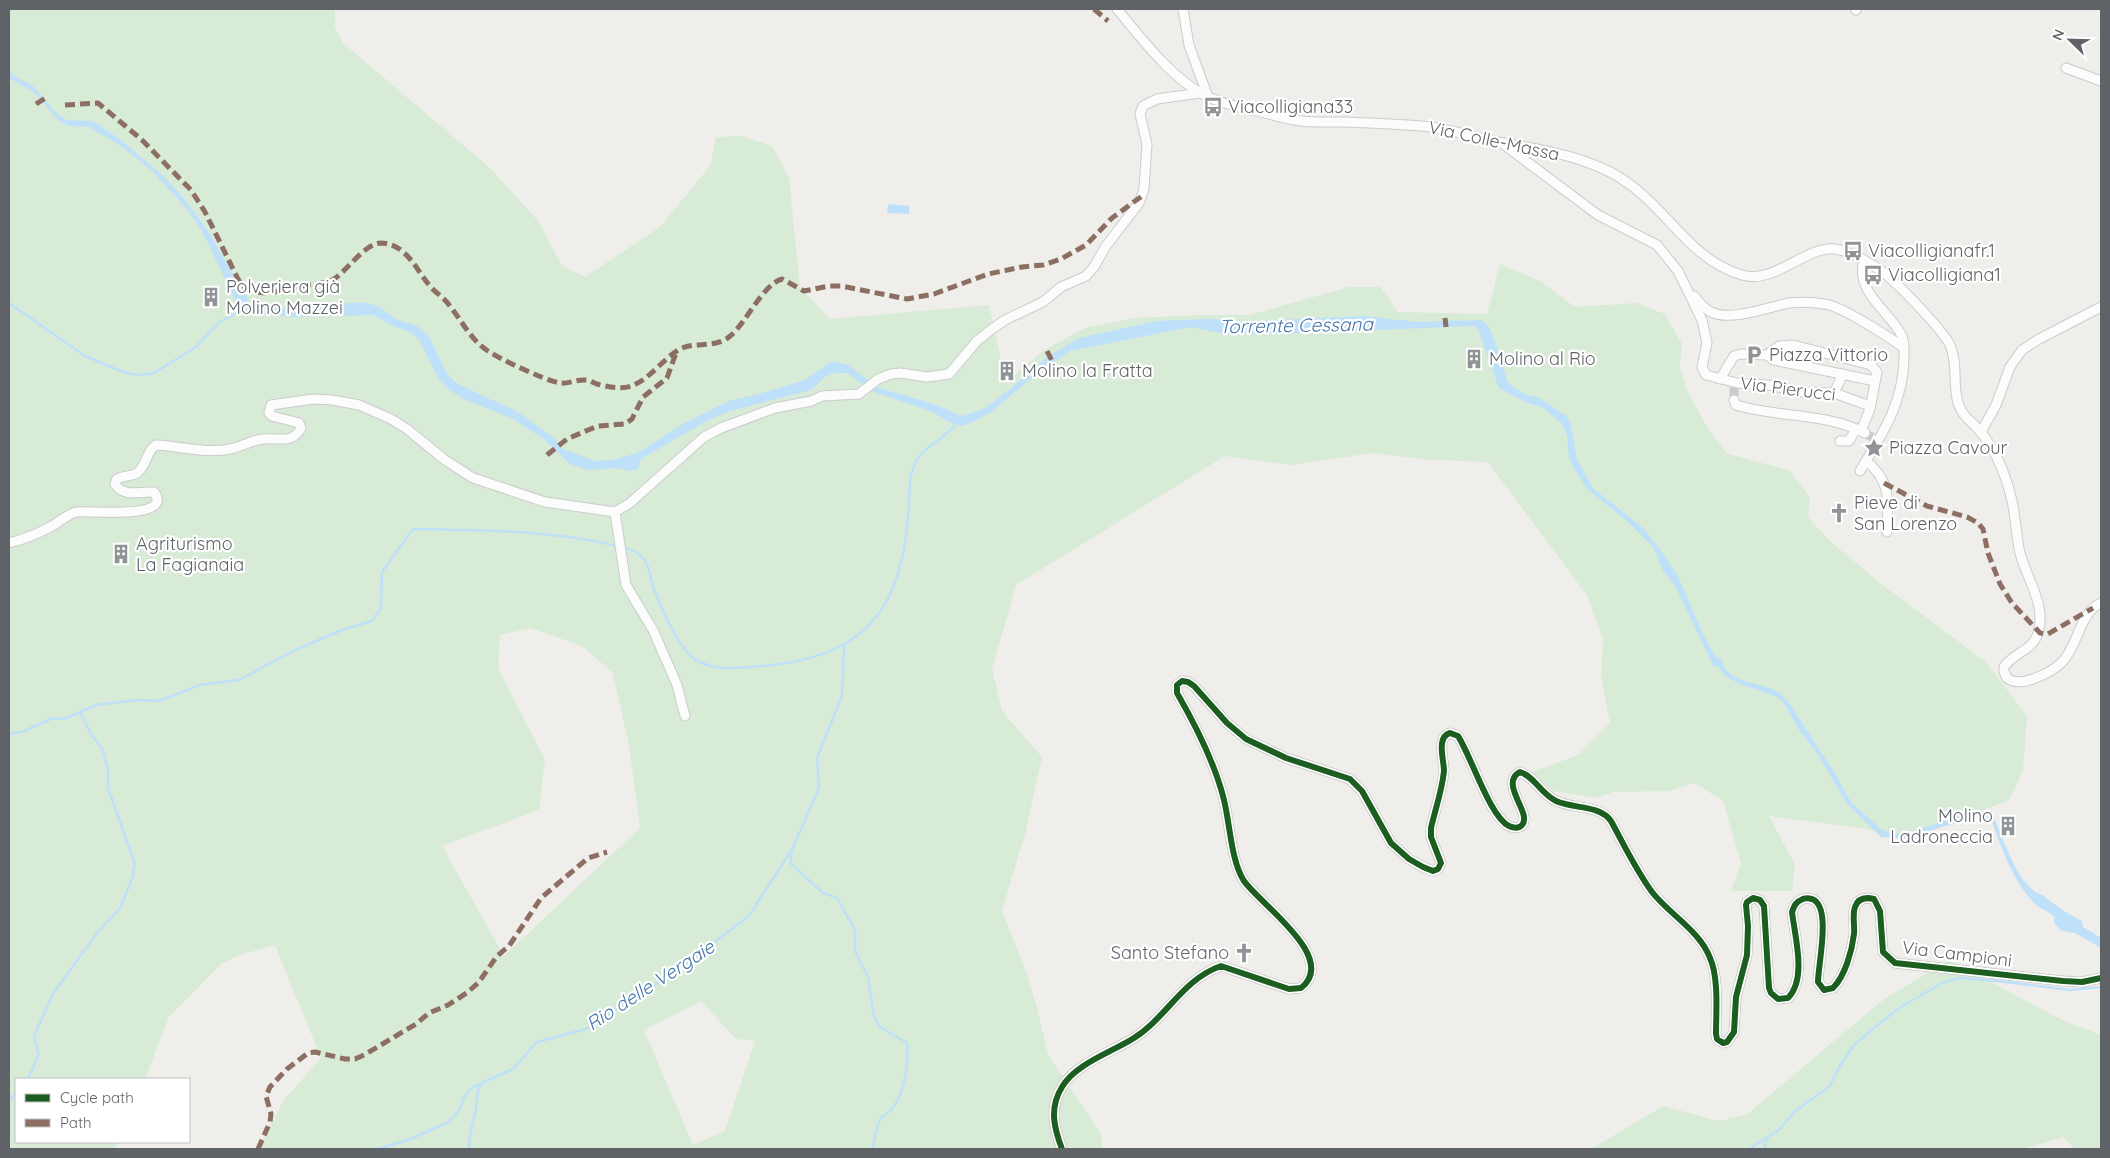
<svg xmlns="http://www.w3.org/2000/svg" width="2110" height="1158" font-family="Quicksand,sans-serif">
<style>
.green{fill:#d8ebd6;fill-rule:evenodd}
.water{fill:#bfe0f9}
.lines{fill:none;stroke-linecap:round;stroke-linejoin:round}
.stream{stroke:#bfe0f9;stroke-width:2.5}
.minor-tunnel{stroke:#cbcbca;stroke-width:9;stroke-dasharray:9 4.5;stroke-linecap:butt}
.minor-casing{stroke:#cbcccc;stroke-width:11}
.minor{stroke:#fdfcfc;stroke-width:9}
.quiet{stroke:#8d6e63;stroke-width:5;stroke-dasharray:10 5;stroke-linecap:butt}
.cycleway-casing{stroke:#fff;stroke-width:9}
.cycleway{stroke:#1b5e20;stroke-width:6}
.labels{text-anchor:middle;stroke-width:4.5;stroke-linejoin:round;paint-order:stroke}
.poi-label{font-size:18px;fill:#5f6368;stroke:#fff;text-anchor:start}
.street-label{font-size:18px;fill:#5f6368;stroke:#fff}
.water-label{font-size:19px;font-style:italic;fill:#4174aa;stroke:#fff}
</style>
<rect width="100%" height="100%" fill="#efeeea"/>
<g class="green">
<path d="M9,9H335V27L343,43L490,168L539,222L562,266L585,277L660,227L710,166L716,138L738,135L772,146L789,178L800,288L830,319L989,305L1006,382L1043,351L1085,328L1134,318L1200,315H1250L1349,287H1380L1398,312L1487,314L1500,264L1540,281L1575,307L1636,303L1665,314L1682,344L1680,367L1687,390L1707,427L1727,454L1789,470L1810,498L1808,517L1832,543L1884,586L1986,662L2027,716L2023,771L2009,800L1933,830L1903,838L1862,828L1769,816L1795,865L1792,891H1731L1741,863L1723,801L1695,783L1669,791L1613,792L1596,798L1553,791L1532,772L1578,755L1610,723L1601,676L1603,640L1588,597L1488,462L1432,460L1373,453L1291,465L1225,456L1016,585L992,669L1002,711L1042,757L1026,830L1002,911L1028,977L1038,1012L1048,1055L1100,1132L1103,1149H259L283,1101L321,1058L275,945L240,955L221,964L169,1017L145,1079H16V1142H118L114,1149H9ZM530,628L582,646L613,673L629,746L640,828L504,956L442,846L539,810L545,760L498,668L500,635ZM701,1001L736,1039L755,1041L725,1131L693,1145L644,1030Z"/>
<polygon points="1949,960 2064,1021 2101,1035 2101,1149 2074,1149 2064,1137 2022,1149 1591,1149 1663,1106 1718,1121 1746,1115 1883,1000"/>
</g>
<g class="water">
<path d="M9,70L16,77L33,86L57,114L67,120L93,121L121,140L161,174L182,196L206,228L250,303L266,306L300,308L362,302L378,306L398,320L415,325L428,334L446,372L455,382L483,396L515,410L554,438L563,449L595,461L612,460L637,453L683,424L729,401L759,394L805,380L832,361L849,365L876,387L934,404L962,416L983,409L1000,397L1047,357L1079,338L1157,321L1211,319L1238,322L1363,316L1418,322L1481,320L1489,327L1493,336L1508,383L1524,394L1538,397L1567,416L1571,426L1577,459L1593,488L1643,528L1660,549L1678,576L1702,632L1716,658L1721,657C1724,684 1760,681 1778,692C1781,694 1784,698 1787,700L1833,770L1851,802L1882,830L1903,835L1976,810L1992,813C2003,837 2013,874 2034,891C2037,894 2041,893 2044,896C2056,906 2068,914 2082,921L2083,927L2101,938V948L2075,933L2062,931L2054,923L2055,918C2050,911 2042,910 2036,905C2013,882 2002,849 1991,819L1979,816L1902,839L1881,837L1847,804L1815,750L1801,733L1783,702L1775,696L1740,684L1725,676L1718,667L1711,665V661L1676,588L1663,571L1653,547L1626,520L1587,489L1572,465L1569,459L1567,436L1562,424L1542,407L1527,403L1499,388L1478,329L1473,326L1280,334H1224L1191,327L1070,351L1029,380L994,410L973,422L962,426L949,422L933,412L874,392L847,373H834L825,377L811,390L727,412L703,423L641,459L638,469L629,471L616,468L587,470L570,464L545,440L511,418L463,399L451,391L439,380L419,340L411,332L395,327L373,315L290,317L252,313L238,306L202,231L186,208L150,169L118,144L87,126C55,131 53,109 33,92C25,86 17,83 9,78Z"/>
<polygon points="888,204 909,206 909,214 887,213"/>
</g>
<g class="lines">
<g class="stream">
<polyline points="9,303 85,356 123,372 138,375 154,373 196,347 219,322 235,314 242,305"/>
<path d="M622,547C629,549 637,551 642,557C651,567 650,580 655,592C662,610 676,641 690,655C708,673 739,668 762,666C833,660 884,636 901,562C906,544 908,520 909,502C910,492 909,481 912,472C918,445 945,442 956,423"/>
<path d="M844,646L842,696L817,758L819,788L791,852V864L823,893L837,898L855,930V951L868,977L874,1017L880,1027L907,1043C909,1063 905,1091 893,1108C890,1112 884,1114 881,1118C876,1127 874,1140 873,1149"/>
<path d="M9,734L22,732L53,718L64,719L96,705L137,700L159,701L200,685L239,680L295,650L342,630L372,621L381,608L382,572L413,529C482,530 550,530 617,546"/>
<polyline points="28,1079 39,1054 34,1036 53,994 97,933 120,908 132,879 135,864 108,788 108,770 103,750 91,734 80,712"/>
<polyline points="9,1102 16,1092"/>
<polyline points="377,1149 408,1140 449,1122 460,1109 464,1097 473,1087 513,1069 537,1042 593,1027 627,1001 645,992 708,947 749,916 790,852"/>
<path d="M469,1149C469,1136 472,1126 475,1114C478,1100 475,1096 481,1083"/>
<polyline points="1749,1149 1780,1129 1795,1111 1829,1087 1841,1064 1855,1044 1869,1032 1899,1008 1944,982 1960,978 1997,981 2070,990 2101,987"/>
<polyline points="1764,1149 1767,1139"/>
</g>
<g class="minor-tunnel">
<polyline points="1734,387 1734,400"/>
<polyline points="1865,433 1878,441"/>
</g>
<defs>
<g id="minor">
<path d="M1117,9C1141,38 1172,79 1206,96C1222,104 1239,107 1257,111C1270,114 1282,118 1295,120C1311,123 1326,122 1342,122C1368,123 1395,124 1421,126C1448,128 1473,137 1499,142C1529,148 1560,152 1589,163C1610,170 1629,182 1645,197C1677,226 1698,262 1742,275C1774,285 1805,246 1835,249C1851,251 1870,263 1883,272C1898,284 1942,329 1950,345C1959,365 1951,391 1961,410C1965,418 1973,423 1979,430C1996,450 2006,475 2012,501C2016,518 2016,536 2020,553C2027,580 2048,607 2037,636C2030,652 2013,653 2004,667V672L2007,678C2015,684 2025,682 2033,679C2044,675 2055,670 2063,661C2078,645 2080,612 2101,603"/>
<polyline points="1183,9 1189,45 1208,97"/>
<polyline points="1856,10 1856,9"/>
<polyline points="2066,68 2101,81"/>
<polyline points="1503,144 1598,215 1657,245 1678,271 1702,320 1707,343 1702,367 1706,375 1737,383 1768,385 1803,392 1834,393 1870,406"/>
<path d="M1694,296C1699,302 1704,309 1711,312C1731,322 1768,307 1789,303C1800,302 1813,302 1824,304C1840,305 1889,337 1904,348"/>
<polyline points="1767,355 1779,346 1793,345 1871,365 1877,372 1870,409 1861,431"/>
<polyline points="1767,355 1774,360 1875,381"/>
<polyline points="1720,379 1734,356 1741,354 1767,355"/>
<polyline points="1834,393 1843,374"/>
<path d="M1734,400L1736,405C1778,418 1824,412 1865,433"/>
<polyline points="1981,432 1996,405 2010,367 2022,350 2039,339 2101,307"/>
<polyline points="1840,441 1849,441 1856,429"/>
<path d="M1866,461C1892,481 1888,503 1887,532"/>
<path d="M1860,471C1882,434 1903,404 1904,359C1904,352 1905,343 1902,336C1891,313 1854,291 1864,261"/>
<polyline points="615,512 626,585 653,630 677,685 685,716"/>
<path d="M9,543C24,539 38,534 52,526C60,521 67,515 76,512C84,510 175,521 154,492C140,491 124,498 115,484L117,479C124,475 131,477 137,473C147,466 146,451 156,445C180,446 205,454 230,449C241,447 252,440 263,439C278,437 292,445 301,428L299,423L272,416L269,413L271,405L313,399L332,400L359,405L391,419L407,429L445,460L473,478L545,502L615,512L630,503L704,437L721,428L775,408L811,401L822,396L859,394L878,379L891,374L900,373L927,377L949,374L977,341L992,329L1005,320L1043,302L1061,287L1086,276L1094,267L1106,246L1139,203L1144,189L1147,144L1140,114L1143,106L1157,99L1200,93"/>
<path d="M1062,1149C1054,1128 1049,1108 1062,1087C1075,1064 1112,1052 1134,1038C1166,1018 1183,979 1221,966L1289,989L1301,988C1339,958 1261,905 1244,881C1231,861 1230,824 1224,800C1215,763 1196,726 1177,693V685L1182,681L1188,682L1194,686L1227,723L1246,739L1286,758L1350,779L1362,791L1391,843L1409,859L1423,867L1433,871L1438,869L1441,863L1431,837V828C1435,810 1442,791 1444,771C1444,760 1436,737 1450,733L1458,736C1471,756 1490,817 1509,826C1517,830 1525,827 1524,817C1523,805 1502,781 1520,772C1535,777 1541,794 1556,801C1574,809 1600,805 1611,821C1624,845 1636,870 1652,892C1669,914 1700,931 1710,958C1719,978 1716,1012 1716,1034L1717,1039L1723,1043L1727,1042L1734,1032L1736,997L1747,955L1748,926L1746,905L1747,902L1753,898L1760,900L1764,906L1769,988L1771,993L1778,999L1788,998C1807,979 1795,937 1792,912C1794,907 1795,902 1801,900C1804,898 1808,898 1812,899C1832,906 1818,964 1818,982L1824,990L1833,988C1845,976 1852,951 1854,934C1855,926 1852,915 1855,907C1858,898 1866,897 1874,899L1880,911L1883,952L1895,963L2063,981L2082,982L2101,978"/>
</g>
</defs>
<use href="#minor" class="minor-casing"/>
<use href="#minor" class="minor"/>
<g class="quiet">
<polyline points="1094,9 1108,21"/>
<polyline points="36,104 47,97"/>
<path d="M65,105L98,103L142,140L191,190L205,212L238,279C251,301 278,291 297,287C309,284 323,285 334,279C348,270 365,243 381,243C407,244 416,270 430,286C434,291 440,295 444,299C460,316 468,338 488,351C502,360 544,380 560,383C569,384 578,379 586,380C590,380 593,383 597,384C608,387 623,390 634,385C652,377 664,357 682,348C697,342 715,348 729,337C746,324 762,285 782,279L804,291L829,286H841L907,299L934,294L988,274L1022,267L1043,265L1061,259L1086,245L1112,218L1142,196"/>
<polyline points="1445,318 1446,327"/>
<polyline points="1047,351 1052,361"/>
<polyline points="547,455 567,439 588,430 598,426 625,424 632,419 643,397 667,378 676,353"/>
<polyline points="1884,483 1927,506 1967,517 1978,523 1983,529 1988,553 2000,584 2012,603 2040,633 2048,634 2093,608"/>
<polyline points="258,1149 270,1122 271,1114 266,1096 270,1087 287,1069 308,1053 315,1052 345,1059 355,1059 364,1055 416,1024 429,1013 448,1005 468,992 479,982 497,956 509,946 541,898 588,858 607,852"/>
</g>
<defs>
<path id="cycleway" d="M1062,1149C1054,1128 1049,1108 1062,1087C1075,1064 1112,1052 1134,1038C1166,1018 1183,979 1221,966L1289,989L1301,988C1339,958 1261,905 1244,881C1231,861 1230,824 1224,800C1215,763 1196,726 1177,693V685L1182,681L1188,682L1194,686L1227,723L1246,739L1286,758L1350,779L1362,791L1391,843L1409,859L1423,867L1433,871L1438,869L1441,863L1431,837V828C1435,810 1442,791 1444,771C1444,760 1436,737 1450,733L1458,736C1471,756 1490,817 1509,826C1517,830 1525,827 1524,817C1523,805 1502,781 1520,772C1535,777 1541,794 1556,801C1574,809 1600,805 1611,821C1624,845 1636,870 1652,892C1669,914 1700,931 1710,958C1719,978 1716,1012 1716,1034L1717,1039L1723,1043L1727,1042L1734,1032L1736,997L1747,955L1748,926L1746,905L1747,902L1753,898L1760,900L1764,906L1769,988L1771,993L1778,999L1788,998C1807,979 1795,937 1792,912C1794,907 1795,902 1801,900C1804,898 1808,898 1812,899C1832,906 1818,964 1818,982L1824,990L1833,988C1845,976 1852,951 1854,934C1855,926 1852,915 1855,907C1858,898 1866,897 1874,899L1880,911L1883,952L1895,963L2063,981L2082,982L2101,978"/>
</defs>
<use href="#cycleway" class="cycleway-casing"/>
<use href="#cycleway" class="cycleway"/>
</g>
<defs>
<symbol id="bus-bare" viewBox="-9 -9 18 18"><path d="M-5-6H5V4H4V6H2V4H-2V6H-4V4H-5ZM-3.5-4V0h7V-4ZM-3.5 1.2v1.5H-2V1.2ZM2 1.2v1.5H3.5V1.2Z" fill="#919496" stroke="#fff" stroke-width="2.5" paint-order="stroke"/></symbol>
<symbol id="building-bare" viewBox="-9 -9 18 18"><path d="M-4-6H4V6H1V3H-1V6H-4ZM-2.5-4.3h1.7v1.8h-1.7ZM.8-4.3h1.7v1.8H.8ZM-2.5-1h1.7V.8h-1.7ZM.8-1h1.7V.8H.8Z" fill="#919496" stroke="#fff" stroke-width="2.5" paint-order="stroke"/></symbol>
<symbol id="parking-bare" viewBox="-9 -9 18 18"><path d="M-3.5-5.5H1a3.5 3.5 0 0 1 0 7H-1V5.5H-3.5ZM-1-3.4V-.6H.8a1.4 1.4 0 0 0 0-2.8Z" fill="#919496" stroke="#fff" stroke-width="2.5" paint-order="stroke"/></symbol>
<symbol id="sight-bare" viewBox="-9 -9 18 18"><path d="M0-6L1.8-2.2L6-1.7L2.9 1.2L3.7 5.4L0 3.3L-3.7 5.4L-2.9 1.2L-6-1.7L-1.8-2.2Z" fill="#919496" stroke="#fff" stroke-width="2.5" paint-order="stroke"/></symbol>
<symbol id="church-bare" viewBox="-9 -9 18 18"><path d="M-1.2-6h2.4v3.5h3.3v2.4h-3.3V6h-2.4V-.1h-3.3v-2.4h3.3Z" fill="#919496" stroke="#fff" stroke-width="2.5" paint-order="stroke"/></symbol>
</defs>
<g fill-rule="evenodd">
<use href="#bus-bare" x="1199" y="93" width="28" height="28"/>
<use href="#bus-bare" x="1839" y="237" width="28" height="28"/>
<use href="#bus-bare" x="1859" y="261" width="28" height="28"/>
<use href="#building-bare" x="197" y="283" width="28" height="28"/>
<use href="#parking-bare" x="1740" y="341" width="28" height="28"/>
<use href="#building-bare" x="1460" y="345" width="28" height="28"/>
<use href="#building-bare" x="993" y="357" width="28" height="28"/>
<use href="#sight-bare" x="1860" y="434" width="28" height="28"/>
<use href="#church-bare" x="1825" y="499" width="28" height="28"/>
<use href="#building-bare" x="107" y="540" width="28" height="28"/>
<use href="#building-bare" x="1994" y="812" width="28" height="28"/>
<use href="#church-bare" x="1230" y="939" width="28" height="28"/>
</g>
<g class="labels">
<g class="poi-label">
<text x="1228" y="113">Viacolligiana33</text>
<text x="1868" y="257">Viacolligianafr.1</text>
<text x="1888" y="281">Viacolligiana1</text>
<text x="226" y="293">Polveriera già<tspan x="226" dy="21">Molino Mazzei</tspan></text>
<text x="1769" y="361">Piazza Vittorio</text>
<text x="1489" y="365">Molino al Rio</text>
<text x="1022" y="377">Molino la Fratta</text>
<text x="1889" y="454">Piazza Cavour</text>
<text x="1854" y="509">Pieve di<tspan x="1854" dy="21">San Lorenzo</tspan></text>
<text x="136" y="550">Agriturismo<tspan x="136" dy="21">La Fagianaia</tspan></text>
<text x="1993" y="822" text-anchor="end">Molino<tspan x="1993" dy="21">Ladroneccia</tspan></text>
<text x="1229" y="959" text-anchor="end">Santo Stefano</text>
</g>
<g class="street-label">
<text transform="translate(1494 141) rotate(12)" y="6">Via Colle-Massa</text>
<text transform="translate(1788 389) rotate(7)" y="6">Via Pierucci</text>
<text transform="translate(1957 954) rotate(7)" y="6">Via Campioni</text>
</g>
<g class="water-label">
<text transform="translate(1296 325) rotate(-1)" y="7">Torrente Cessana</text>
<text transform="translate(650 985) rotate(-33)" y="7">Rio delle Vergaie</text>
</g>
</g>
<rect width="2110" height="1158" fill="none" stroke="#5f6368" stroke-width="20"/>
<rect x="15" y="1078" width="175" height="65" fill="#ffffff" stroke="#bfc1c3"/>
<rect x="25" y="1094" width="25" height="8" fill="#1b5e20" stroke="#bfc1c3"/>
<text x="60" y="1103" font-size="15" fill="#5f6368">Cycle path</text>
<rect x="25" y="1119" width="25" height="8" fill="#8d6e63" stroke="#bfc1c3"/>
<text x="60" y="1128" font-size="15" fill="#5f6368">Path</text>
<g transform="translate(2070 40) rotate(293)" stroke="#ffffff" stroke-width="4" paint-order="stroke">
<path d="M0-4L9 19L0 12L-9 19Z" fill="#5f6368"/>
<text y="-8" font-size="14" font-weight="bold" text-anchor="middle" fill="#5f6368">N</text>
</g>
</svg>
